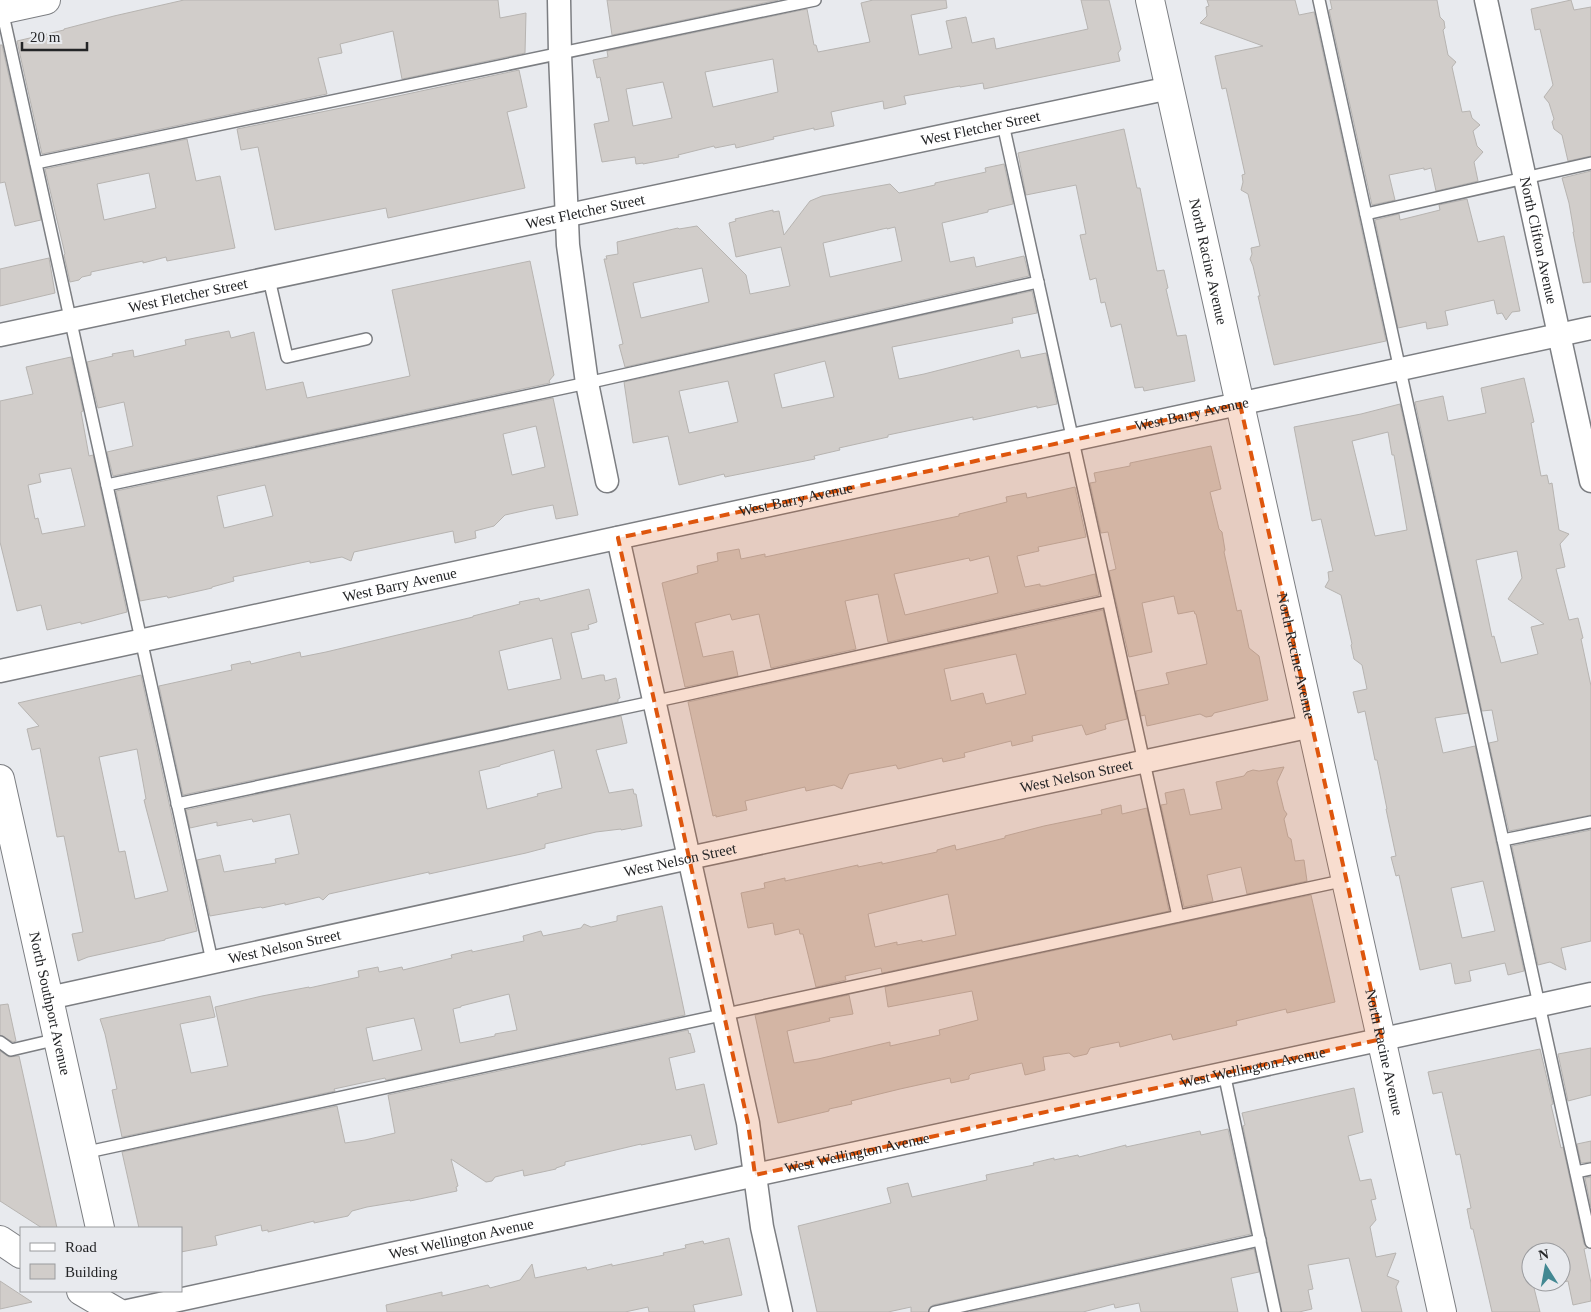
<svg xmlns="http://www.w3.org/2000/svg" width="1591" height="1312" font-family="'Times New Roman',serif">
<style>
.building{fill:#d1cdca;stroke:#b7b4b1;fill-rule:evenodd}
.lines{fill:none;stroke-linecap:round;stroke-linejoin:round}
.lane-casing{stroke:#7c7e82;stroke-width:14}
.street-casing{stroke:#7c7e82;stroke-width:25}
.secondary-casing{stroke:#7c7e82;stroke-width:30}
.lane{stroke:#fff;stroke-width:11}
.street{stroke:#fff;stroke-width:22}
.secondary{stroke:#fff;stroke-width:28}
.marked{fill:#de560d;fill-opacity:0.2;stroke:#de560d;stroke-width:4;stroke-dasharray:10 6;stroke-linejoin:round}
.labels{text-anchor:middle;stroke-width:4;stroke-linejoin:round;paint-order:stroke}
.street-label{font-size:15px;fill:#242527;stroke:#e8eaee}
</style>
<rect width="100%" height="100%" fill="#e8eaee"/>
<g class="building">
<polygon points="184,0 498,0 500,18 526,13 525,53 402,79 393,31 340,44 342,53 318,58 327,94 42,154 17,41 64,30 64,29 114,16"/>
<polygon points="607,0 778,0 612,35"/>
<path d="M873,0H946L947,8L911,15L919,55L952,48L946,21L966,17L972,43L994,38L996,49L1088,29L1081,0H1109L1121,49L1118,53L1120,61L984,89L983,83L960,87V86L904,96L906,104L884,109L883,101L854,107L831,112L834,126L814,130V128L773,137L774,139L736,148L735,144L715,148L714,146L678,155L679,157L643,164V163L636,164L635,157L602,162L594,124L609,121L600,77L597,78L593,60L608,57L607,51L807,9L814,45H816L818,52L870,42L861,3ZM773,59L778,92L713,107L705,72ZM663,82L672,118L633,126L626,89Z"/>
<polygon points="1207,0 1295,0 1299,15 1314,12 1386,341 1274,365 1258,296 1260,296 1253,266 1250,259 1252,254 1251,248 1260,246 1248,194 1241,190 1243,182 1242,175 1245,174 1226,88 1222,89 1215,56 1263,46 1200,23 1207,16 1206,7 1209,6"/>
<polygon points="1330,0 1437,0 1440,17 1444,21 1445,28 1443,30 1448,55 1456,62 1452,67 1462,112 1470,111 1472,118 1480,125 1473,131 1477,146 1483,152 1474,162 1478,181 1436,191 1431,168 1424,170 1424,168 1389,175 1395,200 1372,205 1329,10 1332,9"/>
<polygon points="1571,0 1574,10 1591,7 1591,156 1568,161 1562,135 1554,129 1552,122 1554,119 1549,103 1544,97 1553,85 1540,29 1535,30 1531,9"/>
<polygon points="0,45 2,45 41,220 15,226 5,182 0,183"/>
<polygon points="519,70 527,107 507,112 525,188 388,218 386,208 275,230 258,147 241,150 237,129 356,105"/>
<polygon points="1124,129 1137,188 1140,188 1157,271 1164,270 1168,288 1166,289 1177,336 1186,335 1195,381 1144,391 1143,387 1135,388 1121,324 1111,327 1105,302 1101,303 1096,278 1090,280 1080,235 1086,234 1076,185 1026,195 1018,153"/>
<path d="M187,139L196,181L220,176L235,248L167,261L166,257L143,263V261L91,272V275L82,277L79,280L70,282L64,255L65,254L45,169ZM149,173L156,208L104,220L97,184Z"/>
<path d="M1004,164L1013,204L988,210V212L942,223L950,262L974,257L976,267L1024,256L1029,276L625,367L619,345L623,344L604,259H607L606,256L618,254L617,242L678,228L679,229L697,226L746,275L750,294L790,286L781,247L736,257L729,223L736,221L735,219L773,210V212L779,211L784,235L810,201L822,196L890,184L899,193L935,185V183L986,172L985,168ZM895,227L902,261L830,277L823,243L887,228V229ZM702,268L709,302L641,318L633,283Z"/>
<polygon points="1591,171 1591,282 1583,283 1573,232 1574,232 1569,203 1562,178"/>
<polygon points="1467,199 1478,242 1504,236 1520,311 1512,312 1506,320 1502,313 1497,314 1494,300 1445,311 1448,325 1427,329 1426,322 1398,328 1375,220 1399,214 1400,220 1440,210 1439,205"/>
<polygon points="49,258 55,293 0,306 0,269"/>
<polygon points="530,261 554,375 549,381 550,383 113,476 107,452 133,446 124,402 98,408 87,362 113,356 112,354 133,350 134,357 186,345 185,340 229,331 231,338 254,332 266,390 303,382 307,398 410,376 392,290"/>
<path d="M1032,291L1037,313L1012,318L1013,323L892,347L899,379L924,374L1019,350L1021,358L1046,353L1057,404L1037,408V406L973,420V417L888,435V437L839,448L840,450L814,456L815,459L725,477L724,474L679,485L668,436L633,443L624,382ZM825,361L834,397L782,408L774,374ZM728,381L738,422L689,433L679,391Z"/>
<path d="M71,357L83,411L81,412L89,456L93,455L127,612L81,624V622L47,630L41,605L17,611L0,542V401L33,394L26,367ZM71,468L85,526L42,534L38,518L35,519L28,485L41,482L39,474Z"/>
<path d="M1524,378L1534,422L1531,423L1541,476L1547,475L1549,484L1552,483L1559,530L1569,534L1560,544L1565,567L1556,569L1569,620L1578,618L1583,638L1581,639L1591,686V815L1509,831L1489,743L1498,741L1492,710L1482,711L1415,402L1443,396L1448,421L1486,413L1481,388ZM1517,551L1522,578L1508,599L1544,624L1531,627L1538,654L1501,663L1494,636L1492,637L1476,560Z"/>
<path d="M553,398L578,515L556,519L553,505L532,509L505,515L494,526L475,531L476,538L455,543L453,531L354,552L351,561L342,557L310,563V561L233,577L234,581L212,587V588L168,598L167,596L140,601L116,491ZM536,426L545,467L512,475L503,434ZM265,485L273,516L224,528L217,496Z"/>
<path d="M1400,404L1468,713L1435,718L1443,753L1475,746L1524,971L1508,975L1505,963L1469,971L1471,981L1455,984L1451,963L1420,970L1399,875L1396,876L1391,857L1396,856L1386,809H1387L1377,760H1375L1365,711L1358,713L1353,692L1367,689L1362,665L1354,659L1351,645L1352,644L1341,595L1325,587L1329,580L1328,572L1333,571L1321,519L1312,521L1294,427L1361,414ZM1388,432L1392,455H1394L1407,530L1375,536L1352,441ZM1483,881L1495,931L1462,938L1451,888Z"/>
<polygon points="1211,446 1221,489 1210,492 1219,529 1222,532 1225,550 1224,552 1237,611 1241,610 1249,648 1259,656 1268,700 1214,713 1212,716 1206,717 1200,714 1147,726 1145,715 1141,716 1136,691 1169,684 1166,673 1207,664 1196,614 1195,614 1194,611 1178,614 1174,596 1142,603 1152,652 1129,657 1109,571 1116,569 1108,532 1101,533 1090,483 1096,482 1094,473 1130,466 1130,463"/>
<path d="M1075,487L1086,537L1038,547L1039,551L1017,556L1025,587L1040,584V586H1045L1095,574L1099,595L888,642L878,594L845,601L856,649L771,668L759,614L732,620L730,614L695,623L703,657L733,651L738,676L685,687L662,583L698,573L697,566L718,561L717,553L739,549L741,559L765,554V557L959,516V514L1007,502L1006,497L1026,493L1027,498ZM989,556L998,593L905,615L894,574L969,558L970,561Z"/>
<path d="M589,589L597,622L588,625L589,629L571,633L582,679L600,675H604L605,681L616,678L620,698L618,699V702L183,795L159,686L232,670L231,665L250,661L251,664L300,652L301,657L326,652L473,617V616L520,604L519,602L539,598L540,601ZM552,638L561,679L508,690L499,651Z"/>
<path d="M1103,610L1127,719L1107,724L1105,725L1106,729L1086,735L1082,725L1032,736L1033,741L1012,746L1011,741L964,753L965,757L943,762L942,758L898,769L896,765L849,774L842,789L834,785L806,791L805,787L745,801L747,810L716,817V815L713,816L688,702ZM1016,654L1026,694L986,704L983,693L951,701L944,669Z"/>
<path d="M141,675L197,931L165,939V940L88,957L78,961L72,934L83,932L64,836L57,837L40,748L32,750L27,729L39,726L18,703ZM137,749L146,799L144,800L146,808L168,891L135,899L125,851L119,852L99,757Z"/>
<path d="M621,716L627,743L596,750L609,793L633,789L634,794H636L642,826L621,830V829L596,832L545,844V848L526,853L429,874V872L329,894L323,900L319,897L285,905V903L262,908L261,907L210,916L197,860L220,855L224,872L276,863L275,859L299,854L290,814L253,822L252,819L217,826V822L190,828L186,810ZM554,750L562,788L537,794L538,796L487,809L479,771L500,766V765Z"/>
<polygon points="1284,767 1277,782 1284,810 1287,814 1284,819 1288,837 1291,839 1295,861 1304,860 1307,881 1247,894 1241,867 1207,875 1213,901 1184,907 1161,805 1167,804 1165,793 1184,789 1190,815 1222,809 1216,782 1244,776 1247,772 1253,770 1259,771"/>
<path d="M1121,805L1122,814L1147,808L1169,911L882,973L881,968L845,976L846,980L816,987L803,934H800L799,929L775,935L773,923L748,928L741,893L765,888L764,883L785,878V881L858,865V867L882,862V864L937,852V850L955,845L956,850L1005,838V836L1044,826L1102,814L1101,810ZM948,894L956,935L922,942V940L897,945V942L875,947L868,914Z"/>
<polygon points="1591,830 1591,941 1561,948 1566,970 1550,962 1538,965 1512,846"/>
<polygon points="1311,895 1335,1002 1287,1013 1286,1009 1236,1021 1237,1025 1173,1040 1171,1034 1120,1047 1119,1042 1090,1048 1087,1054 1074,1057 1069,1053 1043,1057 1045,1070 1025,1075 1022,1063 971,1074 969,1076 969,1079 951,1083 950,1078 900,1089 851,1101 852,1104 829,1109 829,1111 778,1123 755,1015 849,995 853,1014 829,1018 830,1021 787,1031 794,1063 818,1059 890,1042 890,1046 940,1035 939,1030 978,1020 972,991 888,1007 885,987"/>
<path d="M662,906L685,1015L386,1080L385,1078L357,1084L334,1089L335,1091L122,1137L112,1090L117,1089L105,1034L100,1019L210,996L215,1017L180,1024L191,1073L228,1066L215,1007L262,996L309,987V988L359,977L358,971L378,967L379,972L402,967L403,970L452,958L451,955L472,950V952L524,941L523,936L541,931L543,936L581,928L584,924L591,927L617,921V916ZM509,994L517,1030L495,1034V1036L460,1043L453,1009L461,1007V1006ZM414,1018L422,1050L373,1061L366,1028Z"/>
<polygon points="8,1004 16,1041 13,1042 0,1035 0,1005"/>
<polygon points="688,1030 689,1034 690,1033 695,1052 669,1058 676,1090 704,1084 717,1144 695,1150 691,1135 641,1145 641,1144 565,1162 565,1165 556,1168 556,1169 524,1176 523,1170 495,1177 492,1181 486,1182 451,1159 458,1186 456,1187 457,1191 410,1201 410,1200 367,1207 352,1211 348,1216 314,1223 314,1221 268,1232 268,1230 262,1231 261,1225 215,1236 217,1245 181,1252 181,1228 139,1228 122,1152 337,1106 345,1143 365,1140 395,1133 388,1095"/>
<polygon points="1591,1048 1591,1095 1568,1101 1558,1054"/>
<path d="M1540,1049L1553,1104L1551,1105L1561,1148L1563,1147L1584,1244L1587,1248L1584,1249L1591,1283V1301L1573,1305L1568,1281L1534,1288L1540,1312H1492L1473,1229H1471L1467,1209L1471,1208L1460,1154L1456,1155L1442,1092L1433,1094L1428,1072ZM1531,1252H1561V1282H1531Z"/>
<polygon points="0,1051 9,1057 19,1056 57,1228 42,1228 0,1201"/>
<polygon points="1354,1088 1363,1132 1348,1136 1360,1181 1371,1179 1376,1199 1371,1200 1376,1220 1370,1227 1376,1257 1396,1253 1387,1276 1399,1281 1396,1287 1402,1312 1362,1312 1349,1258 1308,1265 1313,1289 1308,1290 1312,1309 1299,1312 1282,1312 1243,1126 1245,1125 1242,1113"/>
<polygon points="1228,1129 1251,1234 933,1305 930,1307 928,1312 911,1312 911,1307 888,1312 817,1312 798,1226 891,1203 887,1188 908,1183 912,1197 987,1180 986,1175 1034,1165 1033,1163 1054,1158 1054,1160 1078,1155 1079,1157 1126,1145 1126,1147 1200,1131 1201,1135"/>
<polygon points="1591,1141 1591,1162 1581,1163 1577,1144"/>
<polygon points="1591,1177 1591,1207 1585,1178"/>
<polygon points="729,1238 742,1295 693,1305 695,1312 649,1312 648,1307 625,1312 387,1312 386,1305 442,1292 442,1296 488,1285 490,1288 520,1280 532,1264 535,1278 586,1267 587,1270 612,1264 612,1266 664,1255 663,1253 686,1248 685,1245 703,1241 704,1244"/>
<polygon points="1254,1249 1259,1272 1231,1278 1238,1312 1141,1312 1139,1303 1115,1308 1114,1304 1083,1312 970,1312"/>
<polygon points="0,1281 32,1302 0,1309"/>
</g>
<g class="lines">
<defs>
<g id="lane">
<polyline points="1319,0 1591,1242"/>
<polyline points="2,10 212,961"/>
<polyline points="1003,124 1178,916"/>
<polyline points="36,163 815,0"/>
<polyline points="1366,214 1591,163"/>
<polyline points="269,279 287,357 366,339"/>
<polyline points="107,485 587,383 1038,282"/>
<polyline points="177,804 680,696 1108,601"/>
<polyline points="1503,840 1591,822"/>
<polyline points="0,1042 11,1050 58,1039"/>
<polyline points="1224,1073 1275,1312"/>
<polyline points="83,1153 1346,880"/>
<polyline points="1576,1172 1591,1169"/>
<polyline points="935,1312 1260,1240"/>
</g>
<g id="street">
<polyline points="559,0 560,54 568,245 587,383 607,481"/>
<path id="s1" d="M1486,0L1591,481"/>
<path id="s2" d="M0,335L1170,88"/>
<polyline points="618,538 748,1123 762,1227 781,1312"/>
<path id="s3" d="M0,671L1591,328"/>
<path id="s4" d="M49,998L689,858L1312,726"/>
<path id="s5" d="M123,1312L1591,994"/>
</g>
<g id="secondary">
<path id="s6" d="M1150,0L1442,1312"/>
<polyline points="0,10 46,0"/>
<path id="s7" d="M0,779L100,1228"/>
<polyline points="0,1240 21,1254"/>
<polyline points="81,1291 117,1312"/>
</g>
</defs>
<use href="#lane" class="lane-casing"/>
<use href="#street" class="street-casing"/>
<use href="#secondary" class="secondary-casing"/>
<use href="#lane" class="lane"/>
<use href="#street" class="street"/>
<use href="#secondary" class="secondary"/>
</g>
<path class="marked" d="M1240,404L1382,1039L755,1175L748,1123L618,538Z"/>
<g class="labels">
<g class="street-label">
<text dy="5" stroke="none"><textPath href="#s2" startOffset="1002">West Fletcher Street</textPath></text>
<text dy="5" stroke="none"><textPath href="#s2" startOffset="598">West Fletcher Street</textPath></text>
<text dy="5" stroke="none"><textPath href="#s1" startOffset="246">North Clifton Avenue</textPath></text>
<text dy="5" stroke="none"><textPath href="#s6" startOffset="268">North Racine Avenue</textPath></text>
<text dy="5" stroke="none"><textPath href="#s2" startOffset="192">West Fletcher Street</textPath></text>
<text dy="5" stroke="none"><textPath href="#s3" startOffset="1219">West Barry Avenue</textPath></text>
<text dy="5" stroke="none"><textPath href="#s3" startOffset="814">West Barry Avenue</textPath></text>
<text dy="5" stroke="none"><textPath href="#s3" startOffset="409">West Barry Avenue</textPath></text>
<text dy="5" stroke="none"><textPath href="#s6" startOffset="672">North Racine Avenue</textPath></text>
<text dy="5" stroke="none"><textPath href="#s4" startOffset="1051">West Nelson Street</textPath></text>
<text dy="5" stroke="none"><textPath href="#s4" startOffset="646">West Nelson Street</textPath></text>
<text dy="5" stroke="none"><textPath href="#s4" startOffset="241">West Nelson Street</textPath></text>
<text dy="5" stroke="none"><textPath href="#s7" startOffset="230">North Southport Avenue</textPath></text>
<text dy="5" stroke="none"><textPath href="#s6" startOffset="1078">North Racine Avenue</textPath></text>
<text dy="5" stroke="none"><textPath href="#s5" startOffset="1156">West Wellington Avenue</textPath></text>
<text dy="5" stroke="none"><textPath href="#s5" startOffset="751">West Wellington Avenue</textPath></text>
<text dy="5" stroke="none"><textPath href="#s5" startOffset="346">West Wellington Avenue</textPath></text>
</g>
</g>
<rect x="20" y="1227" width="162" height="65" fill="#e8eaee" stroke="#9a9b9e"/>
<rect x="30" y="1243" width="25" height="8" fill="#ffffff" stroke="#9a9b9e"/>
<text x="65" y="1252" font-size="15" fill="#242527">Road</text>
<rect x="30" y="1264" width="25" height="15" fill="#d1cdca" stroke="#9a9b9e"/>
<text x="65" y="1277" font-size="15" fill="#242527">Building</text>
<g transform="translate(1546 1267) rotate(349)"><circle r="24" fill="#e8eaee" stroke="#9a9b9e"/>
<path d="M0-4L9 19L0 12L-9 19Z" fill="#428892"/>
<text y="-8" font-size="14" font-weight="bold" text-anchor="middle" fill="#242527">N</text>
</g>
<path d="M22 42v8h65v-8" fill="none" stroke="#242527" stroke-width="2.5"/>
<text x="30" y="42" font-size="15" fill="#242527" stroke="#e8eaee" stroke-width="4" paint-order="stroke">20 m</text>
</svg>
